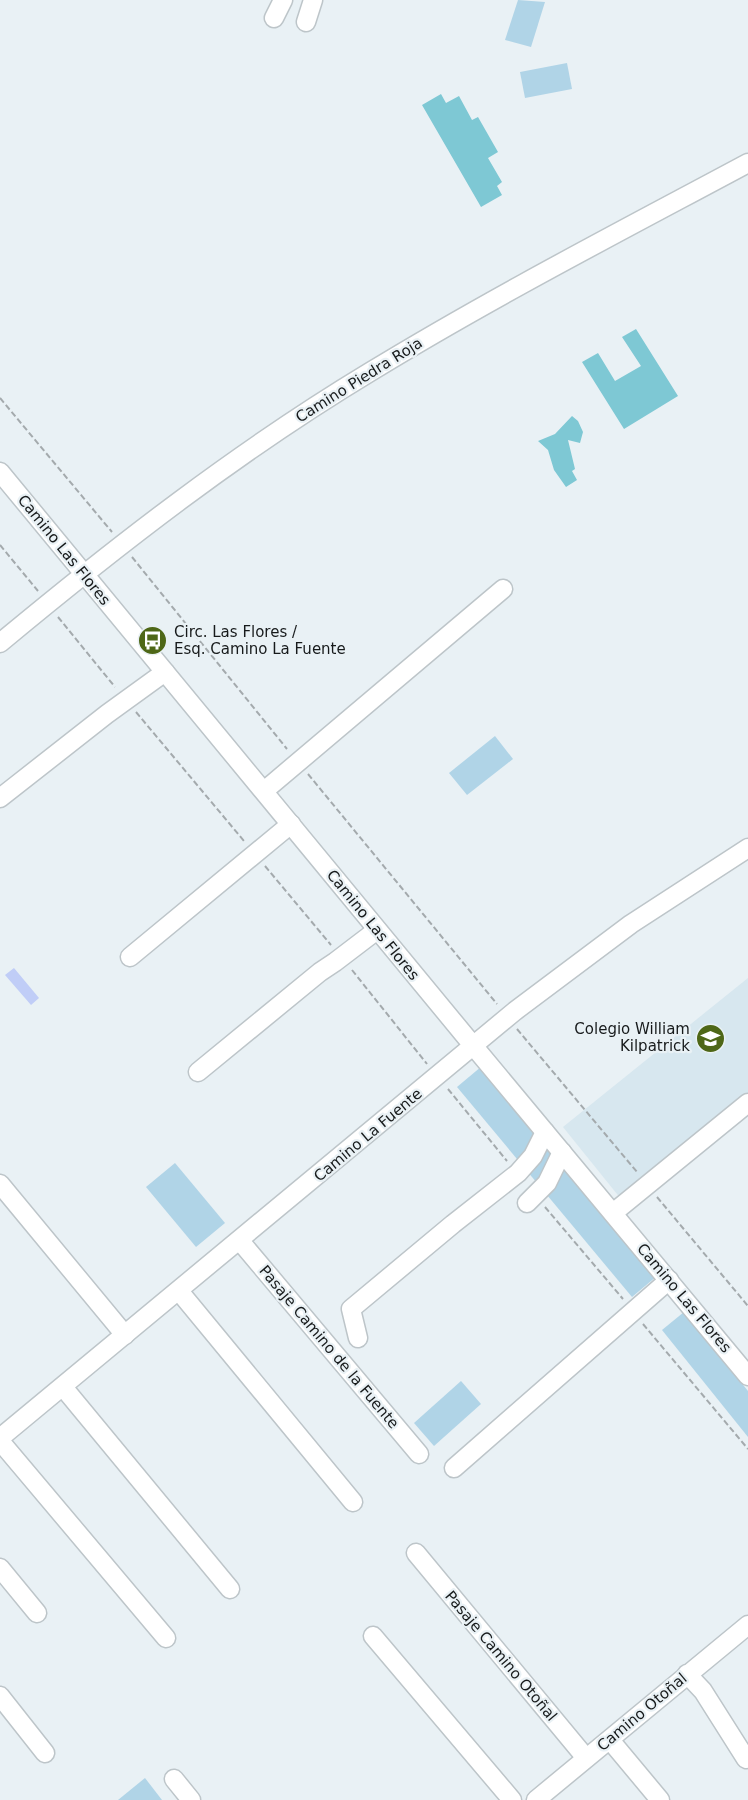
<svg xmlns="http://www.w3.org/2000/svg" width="748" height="1800" font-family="'DejaVu Sans',sans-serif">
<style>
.built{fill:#d7e7ef}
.green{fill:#b0d4e7}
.water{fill:#c0cdf7}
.building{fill:#7ec8d4}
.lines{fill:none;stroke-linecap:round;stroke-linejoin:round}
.minor-casing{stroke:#bdc5c9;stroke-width:21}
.path{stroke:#a4aaad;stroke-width:2;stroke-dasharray:6 3;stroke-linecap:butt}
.minor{stroke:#fff;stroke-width:18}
.labels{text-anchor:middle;stroke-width:4.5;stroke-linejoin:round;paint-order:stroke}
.street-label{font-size:15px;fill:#171a1b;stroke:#e9f1f5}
.poi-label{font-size:15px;fill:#171a1b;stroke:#e9f1f5;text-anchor:start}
</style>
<rect width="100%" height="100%" fill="#e9f1f5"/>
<polygon class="built" points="748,978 748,1097 621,1199 563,1127"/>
<g class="green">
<polygon points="518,0 545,2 531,47 505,40"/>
<polygon points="567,63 572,89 525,98 520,72"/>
<polygon points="495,736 513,759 467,795 449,773"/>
<polygon points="482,1066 657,1276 632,1297 457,1087"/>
<polygon points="175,1163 225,1223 196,1247 146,1187"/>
<polygon points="684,1312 748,1391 748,1437 662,1330"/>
<polygon points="461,1381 481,1404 434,1446 414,1423"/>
<polygon points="145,1778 162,1800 118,1800"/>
</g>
<polygon class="water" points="14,968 39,998 31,1005 5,975"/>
<g class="building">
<polygon points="441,94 446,103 459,96 472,120 478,117 498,152 488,158 502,182 497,186 502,195 481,207 422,105"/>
<polygon points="636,329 678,396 624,429 582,362 598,353 615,381 641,366 622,337"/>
<polygon points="572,416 578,421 583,432 580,443 568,440 575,469 572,471 577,480 566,487 554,470 548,450 538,441 555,434"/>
</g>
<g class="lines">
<defs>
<g id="minor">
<polyline points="274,18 283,0"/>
<polyline points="306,22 313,0"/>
<polyline points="0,472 466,1037 748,1376"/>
<path d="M0,643C118,545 239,451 370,372C493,297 621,231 748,163"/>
<polyline points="264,791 503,589"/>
<polyline points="0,798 107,714 165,672"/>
<polyline points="130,957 291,824"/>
<polyline points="198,1072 320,972 335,962 377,930"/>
<polyline points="0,1184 125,1335"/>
<polyline points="527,1203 547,1183 562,1152"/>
<polyline points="613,1213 748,1103"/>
<polyline points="240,1241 419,1454"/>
<polyline points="179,1291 353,1502"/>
<polyline points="358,1338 351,1309 453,1224 518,1173 533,1156 545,1132"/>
<polyline points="63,1387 230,1589"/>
<polyline points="0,1438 515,1011 631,924 748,848"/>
<polyline points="0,1441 166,1638"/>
<polyline points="454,1468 669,1280"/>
<polyline points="416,1553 586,1758"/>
<polyline points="0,1568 37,1613"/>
<polyline points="373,1636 512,1800"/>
<polyline points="687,1674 703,1691 746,1759"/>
<polyline points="0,1696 45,1753"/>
<polyline points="610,1740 660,1800"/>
<polyline points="174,1779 191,1800"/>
<polyline points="536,1800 748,1625"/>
</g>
</defs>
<use href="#minor" class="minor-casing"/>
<g class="path">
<polyline points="0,398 112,532"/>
<polyline points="0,545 38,591"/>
<polyline points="132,557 287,749"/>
<polyline points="58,617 115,687"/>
<polyline points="136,712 244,841"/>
<polyline points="308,774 497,1004"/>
<polyline points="265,866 331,945"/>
<polyline points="352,970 427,1064"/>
<polyline points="517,1029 637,1172"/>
<polyline points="448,1089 507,1161"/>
<polyline points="657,1197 748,1306"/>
<polyline points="545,1207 623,1299"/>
<polyline points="643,1324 748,1449"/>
</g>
<use href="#minor" class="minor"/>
</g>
<defs>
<symbol id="bus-disc" viewBox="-11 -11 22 22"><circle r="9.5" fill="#4e6717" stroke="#e9f1f5"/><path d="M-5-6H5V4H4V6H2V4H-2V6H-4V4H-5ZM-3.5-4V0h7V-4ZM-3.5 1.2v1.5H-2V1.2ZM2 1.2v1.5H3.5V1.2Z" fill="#fff"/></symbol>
<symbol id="school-disc" viewBox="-11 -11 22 22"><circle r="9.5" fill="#4e6717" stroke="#e9f1f5"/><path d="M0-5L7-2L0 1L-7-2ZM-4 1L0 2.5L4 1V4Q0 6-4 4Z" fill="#fff"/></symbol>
</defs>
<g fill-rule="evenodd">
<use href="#bus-disc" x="136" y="624" width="33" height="33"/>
<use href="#school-disc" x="694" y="1022" width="33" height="33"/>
</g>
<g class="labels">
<g class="street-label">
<text transform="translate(359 380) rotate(-32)" y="5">Camino Piedra Roja</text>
<text transform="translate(64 550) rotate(51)" y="5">Camino Las Flores</text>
<text transform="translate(373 925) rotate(51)" y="5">Camino Las Flores</text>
<text transform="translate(368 1135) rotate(-40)" y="5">Camino La Fuente</text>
<text transform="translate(684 1298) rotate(50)" y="5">Camino Las Flores</text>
<text transform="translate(329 1347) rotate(50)" y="5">Pasaje Camino de la Fuente</text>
<text transform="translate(501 1656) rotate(50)" y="5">Pasaje Camino Otoñal</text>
<text transform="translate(642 1712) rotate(-40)" y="5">Camino Otoñal</text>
</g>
<g class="poi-label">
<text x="174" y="637">Circ. Las Flores /<tspan x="174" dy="17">Esq. Camino La Fuente</tspan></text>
<text x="690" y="1034" text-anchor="end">Colegio William<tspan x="690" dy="17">Kilpatrick</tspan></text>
</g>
</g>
</svg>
